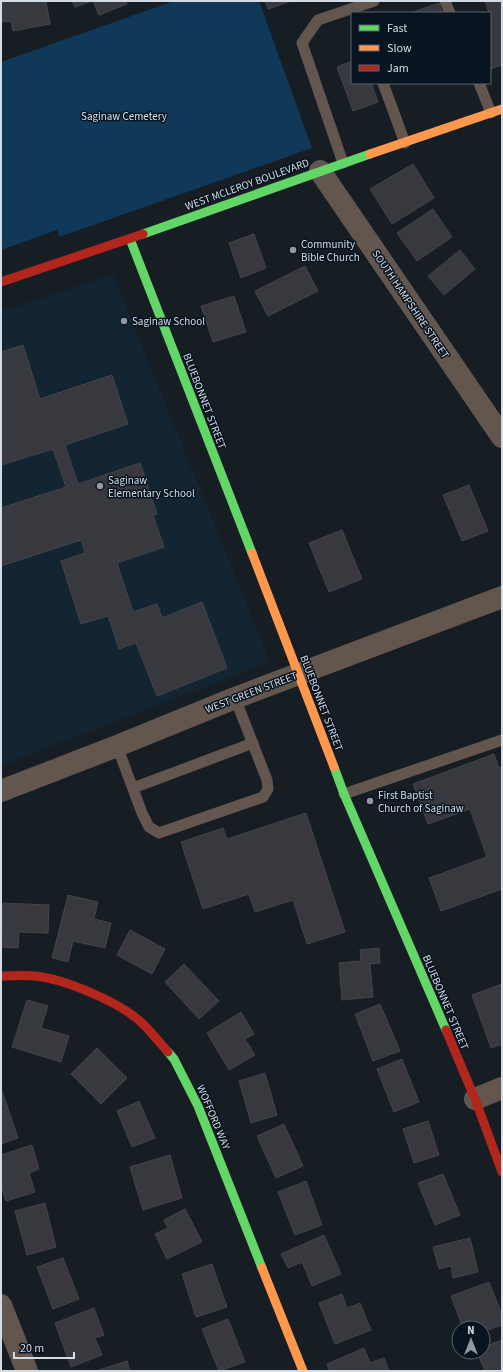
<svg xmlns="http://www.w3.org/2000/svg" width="503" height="1372" font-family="'Source Sans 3',sans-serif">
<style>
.built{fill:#132433}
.green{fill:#103959}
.building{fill:#38393e;stroke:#444449}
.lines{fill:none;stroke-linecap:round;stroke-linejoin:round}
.lane{stroke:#62564e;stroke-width:11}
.street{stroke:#62564e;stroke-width:22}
.fast{stroke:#63d668;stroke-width:9}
.slow{stroke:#ff974d;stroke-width:9}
.jam{stroke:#b3261e;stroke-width:9}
.poi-dot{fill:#9199a0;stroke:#08141f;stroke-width:1.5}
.labels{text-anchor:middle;stroke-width:3;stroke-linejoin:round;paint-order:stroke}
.park-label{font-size:11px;fill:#d1e1f1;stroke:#08141f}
.street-label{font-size:11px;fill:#d3dce4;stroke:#08141f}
.poi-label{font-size:11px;fill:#d3dce4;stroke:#08141f;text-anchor:start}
</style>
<rect width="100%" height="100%" fill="#161d23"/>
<polygon class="built" points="113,274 270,662 1,766 1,311"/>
<polygon class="green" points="174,1 259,1 312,148 59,237 57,230 1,250 1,62"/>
<g class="building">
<polygon points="1,1 46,1 50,24 13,31 11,21 1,22"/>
<polygon points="72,1 92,1 75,7"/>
<polygon points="93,1 126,1 127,4 99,15"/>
<polygon points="265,1 291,1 268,9"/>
<polygon points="485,1 502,1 502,65 490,69 490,21 492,21"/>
<polygon points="439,3 442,13 411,13"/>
<polygon points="352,61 352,83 371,83 378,102 353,111 337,67"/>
<polygon points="413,164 434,198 392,224 370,189"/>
<polygon points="433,209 452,237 417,261 397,233"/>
<polygon points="254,234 266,268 241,278 229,243"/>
<polygon points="460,250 475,269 444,295 428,276"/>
<polygon points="305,266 318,291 268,316 255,291"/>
<polygon points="234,296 246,332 213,342 201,306"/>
<polygon points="23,345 40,399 112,375 128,424 65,445 78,484 140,463 157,514 153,515 164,547 117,563 133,612 157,604 162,618 202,602 227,668 157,696 136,643 119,649 108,616 81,624 61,561 85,553 81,540 1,566 1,508 66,487 53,449 1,465 1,352"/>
<polygon points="469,485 488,531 462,541 443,495"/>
<polygon points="342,530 362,579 329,592 309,543"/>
<polygon points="494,754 499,768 502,767 502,889 441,911 429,878 487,857 470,809 428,824 413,784"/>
<polygon points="306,813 345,932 307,944 293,900 255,912 249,894 203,909 181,842 223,828 227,839"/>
<polygon points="68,895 98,902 94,919 111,923 105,948 73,941 68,962 52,958"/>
<polygon points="3,903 49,905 48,933 19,932 18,948 1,947"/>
<polygon points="130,930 165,949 152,974 117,955"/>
<polygon points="379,948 380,963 370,964 373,997 342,1000 339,963 361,961 360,950"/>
<polygon points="184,964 219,1001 199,1019 165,982"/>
<polygon points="502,984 502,1044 491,1048 472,995"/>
<polygon points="27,1000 48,1006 41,1028 69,1036 61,1062 12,1047"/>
<polygon points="380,1004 400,1051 373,1061 355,1014"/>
<polygon points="241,1012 254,1034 245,1039 255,1055 229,1070 207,1033"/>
<polygon points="97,1048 127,1078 101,1104 71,1074"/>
<polygon points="402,1059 419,1102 394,1112 377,1069"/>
<polygon points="265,1073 277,1115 251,1123 239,1081"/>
<polygon points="1,1088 18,1138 1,1144"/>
<polygon points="139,1101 155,1138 132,1147 117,1111"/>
<polygon points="428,1121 439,1155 414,1163 403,1129"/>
<polygon points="284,1124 303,1166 276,1178 257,1136"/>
<polygon points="32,1145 39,1169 29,1173 35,1192 6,1201 1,1186 1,1155"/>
<polygon points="170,1155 182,1198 143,1210 130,1167"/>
<polygon points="443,1174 460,1215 435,1225 418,1183"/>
<polygon points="306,1181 322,1225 295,1235 278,1192"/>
<polygon points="45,1203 56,1247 27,1255 15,1211"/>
<polygon points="185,1209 202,1242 167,1259 155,1234 168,1228 164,1220"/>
<polygon points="324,1235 341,1274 312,1286 302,1262 288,1268 281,1254"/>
<polygon points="470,1238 478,1272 453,1278 451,1266 439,1269 433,1247"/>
<polygon points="63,1258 79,1299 53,1309 37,1267"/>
<polygon points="212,1264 227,1307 196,1317 182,1274"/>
<polygon points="489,1282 502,1315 502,1325 483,1332 483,1328 477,1328 473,1319 461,1323 451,1296"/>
<polygon points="342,1294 347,1308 360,1303 371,1330 335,1344 319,1303"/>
<polygon points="94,1308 104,1335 95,1338 102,1355 71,1367 55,1323"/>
<polygon points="228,1319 245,1362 219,1371 202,1329"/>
<polygon points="502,1340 502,1371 485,1371 477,1352 483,1352 483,1347"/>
<polygon points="364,1348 370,1363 384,1358 389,1371 329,1371 327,1364"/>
<polygon points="127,1361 130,1371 96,1371"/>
</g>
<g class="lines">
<g class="lane">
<polyline points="445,1 450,13"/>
<polyline points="383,83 405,143"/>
<polyline points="479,83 491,113"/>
<polyline points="343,163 302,43 318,20 374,1"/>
<polyline points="117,746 142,813 149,827 159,833 263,797 268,789 267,780 235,698"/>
<polyline points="133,788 253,743"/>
<polyline points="344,794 502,740"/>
</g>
<g class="street">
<polyline points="320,171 502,437"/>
<polyline points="1,791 117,746 235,698 502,597"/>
<polyline points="475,1099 502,1088"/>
<polyline points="1,1305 27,1371"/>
</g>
<g class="fast">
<polyline points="143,234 370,154"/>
<polyline points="130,239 252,553"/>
<polyline points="334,767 344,794 446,1030"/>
<polyline points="168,1052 174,1059 198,1106 262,1268"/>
</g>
<g class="slow">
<polyline points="370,154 502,109"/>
<polyline points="252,553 334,767"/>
<polyline points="262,1268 303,1371"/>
</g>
<g class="jam">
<polyline points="1,282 143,234"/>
<path d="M1,976C12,976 24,975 35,976C65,979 122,1003 143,1024C152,1033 160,1043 168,1052"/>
<polyline points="446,1030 475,1099 502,1172"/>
</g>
</g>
<g class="poi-dot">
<circle cx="293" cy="250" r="4"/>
<circle cx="124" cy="321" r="4"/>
<circle cx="100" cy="486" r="4"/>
<circle cx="370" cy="801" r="4"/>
</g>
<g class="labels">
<g class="park-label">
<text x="124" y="120">Saginaw Cemetery</text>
</g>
<g class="street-label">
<text transform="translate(247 184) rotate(-20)" y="4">WEST MCLEROY BOULEVARD</text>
<text transform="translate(411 304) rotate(56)" y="4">SOUTH HAMPSHIRE STREET</text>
<text transform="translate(205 401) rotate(69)" y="4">BLUEBONNET STREET</text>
<text transform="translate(251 692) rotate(-21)" y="4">WEST GREEN STREET</text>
<text transform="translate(322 703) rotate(69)" y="4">BLUEBONNET STREET</text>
<text transform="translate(446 1002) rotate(67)" y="4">BLUEBONNET STREET</text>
<text transform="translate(214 1117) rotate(67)" y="4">WOFFORD WAY</text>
</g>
<g class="poi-label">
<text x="301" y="248">Community<tspan x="301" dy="13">Bible Church</tspan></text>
<text x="132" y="325">Saginaw School</text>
<text x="108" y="484">Saginaw<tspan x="108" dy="13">Elementary School</tspan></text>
<text x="378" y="799">First Baptist<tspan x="378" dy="13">Church of Saginaw</tspan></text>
</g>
</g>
<rect width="503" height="1372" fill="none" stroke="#d3dce4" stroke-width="4"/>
<rect x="351" y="12" width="140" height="72" fill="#08141f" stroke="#59646e"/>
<rect x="359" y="25" width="20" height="6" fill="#63d668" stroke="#59646e"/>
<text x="387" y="32" font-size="12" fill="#d3dce4">Fast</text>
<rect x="359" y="45" width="20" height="6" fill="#ff974d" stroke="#59646e"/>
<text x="387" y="52" font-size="12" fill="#d3dce4">Slow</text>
<rect x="359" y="65" width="20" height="6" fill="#b3261e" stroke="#59646e"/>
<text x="387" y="72" font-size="12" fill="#d3dce4">Jam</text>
<g transform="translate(471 1340)"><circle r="19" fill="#08141f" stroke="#59646e"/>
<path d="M0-3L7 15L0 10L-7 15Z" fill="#9199a0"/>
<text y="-6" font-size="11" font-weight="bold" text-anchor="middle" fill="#d3dce4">N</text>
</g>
<path d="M14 1352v6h60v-6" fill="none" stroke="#d3dce4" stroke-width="2"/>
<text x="20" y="1352" font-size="12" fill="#d3dce4" stroke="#08141f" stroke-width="3" paint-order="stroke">20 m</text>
</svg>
